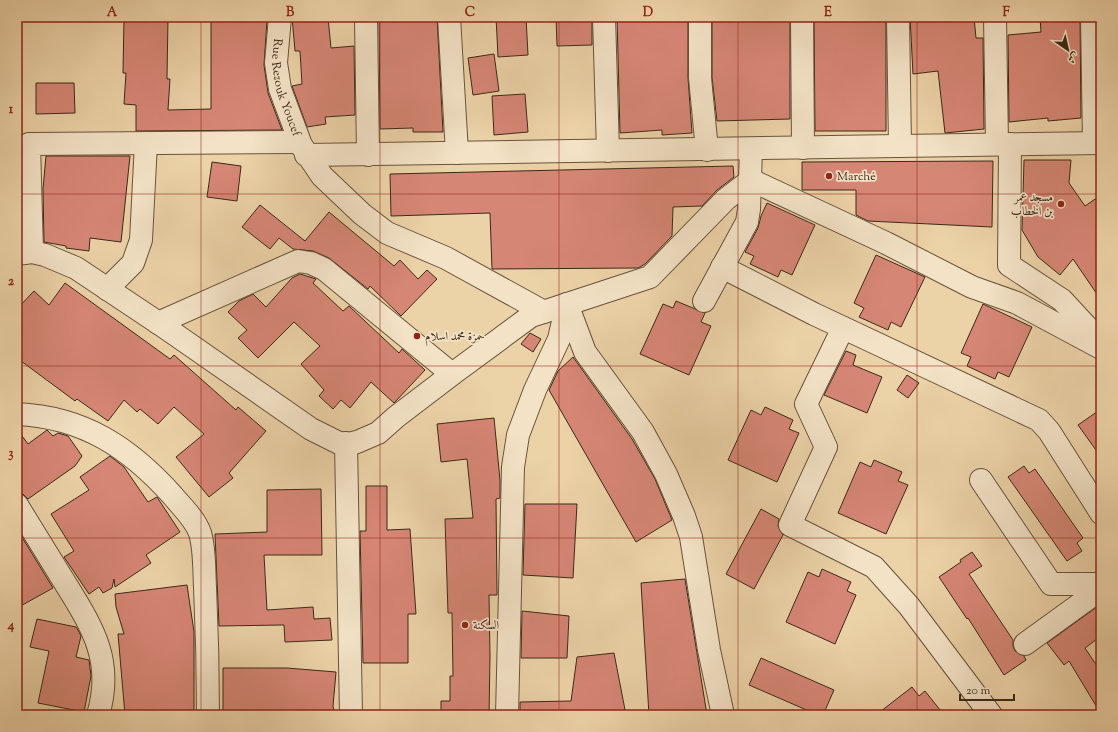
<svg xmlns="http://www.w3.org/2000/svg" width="1118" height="732" font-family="'Sorts Mill Goudy',Amiri,serif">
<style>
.building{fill:#d68675;stroke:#3c2918}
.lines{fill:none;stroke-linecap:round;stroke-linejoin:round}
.minor-casing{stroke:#68533c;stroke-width:24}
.minor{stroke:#f3e2c6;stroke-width:22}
.grid{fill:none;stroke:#8f2418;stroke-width:1;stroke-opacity:0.55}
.poi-dot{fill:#8f2418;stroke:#f3e2c6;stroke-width:1.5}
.labels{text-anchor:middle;stroke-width:3.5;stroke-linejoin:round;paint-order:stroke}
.street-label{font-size:12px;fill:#3c2918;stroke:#f3e2c6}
.poi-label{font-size:12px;fill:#3c2918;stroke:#f3e2c6;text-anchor:start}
.neatline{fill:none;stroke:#8f2418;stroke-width:1.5}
.grid-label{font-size:13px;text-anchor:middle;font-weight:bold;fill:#8f2418}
</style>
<rect width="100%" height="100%" fill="#ecd2a7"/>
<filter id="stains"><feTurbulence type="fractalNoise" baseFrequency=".005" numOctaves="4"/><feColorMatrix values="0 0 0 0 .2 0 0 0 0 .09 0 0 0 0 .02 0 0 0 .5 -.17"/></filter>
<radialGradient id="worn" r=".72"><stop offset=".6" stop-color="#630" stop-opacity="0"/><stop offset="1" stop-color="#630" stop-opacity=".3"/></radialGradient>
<g class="building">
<polygon points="124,17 168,17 167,79 170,79 168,110 211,109 211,21 267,20 264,65 268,93 282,130 136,131 136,105 124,104 126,73 123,73"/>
<polygon points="292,17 328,17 331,48 354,46 355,115 325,117 326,124 307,127 292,86 302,84 300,51 295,51"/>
<polygon points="437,17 443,132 413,132 413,128 380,129 379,18"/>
<polygon points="496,17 526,17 528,55 498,57"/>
<polygon points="556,17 592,17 592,45 557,46"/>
<polygon points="617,17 688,17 688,78 692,133 662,135 662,130 620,133"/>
<polygon points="712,17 790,17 790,119 717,121 712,77"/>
<polygon points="814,17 886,17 886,131 815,131"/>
<polygon points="910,17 974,17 976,38 983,38 984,129 945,133 938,71 913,74"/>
<polygon points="1040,17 1080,17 1081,118 1048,121 1048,118 1009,122 1008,35 1041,32"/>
<polygon points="494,54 499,91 473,95 468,58"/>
<polygon points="36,83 74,83 75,113 36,114"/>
<polygon points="525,94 528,132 494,135 492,96"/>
<polygon points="46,156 130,156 121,242 90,238 89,251 66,248 66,246 44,242 43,189"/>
<polygon points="1024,160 1071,160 1069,183 1085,206 1101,195 1101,300 1073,259 1060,275 1038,257 1022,230"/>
<polygon points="993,161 992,227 868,221 856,215 856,190 802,190 802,162"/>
<polygon points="212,162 241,166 237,201 207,197"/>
<polygon points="733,166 734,177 717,190 702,206 673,207 672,236 645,264 638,268 492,269 490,213 391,216 390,174"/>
<polygon points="767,203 815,225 792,275 781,270 778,277 750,264 754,256 745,252 758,228 761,216"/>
<polygon points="260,205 305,241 329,212 394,266 400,260 418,279 427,270 437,279 401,316 370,286 368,289 329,258 313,251 293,249 279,238 270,249 242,227"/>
<polygon points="876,255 925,277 901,327 891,322 888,330 859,317 864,308 854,303"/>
<polygon points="300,274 316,279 313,283 343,311 349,306 399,353 402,349 425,370 394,403 371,382 350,408 341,400 333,409 319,396 324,390 301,364 320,346 294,322 258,358 238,338 247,330 228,312 239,301 253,294 266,307 292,278"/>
<polygon points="65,283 170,359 174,355 236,410 238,407 266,431 229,473 233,478 209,497 176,457 204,434 174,407 158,424 140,409 137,412 124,400 108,421 77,399 75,401 17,358 17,309 34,291 49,305"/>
<polygon points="676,301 705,313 701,322 711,326 689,375 640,354 663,304 673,308"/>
<polygon points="983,304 1032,327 1009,377 998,372 995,379 967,366 971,357 961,353"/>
<polygon points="530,333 541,339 533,352 521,344"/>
<polygon points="846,351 856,355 853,365 882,377 867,413 824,395"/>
<polygon points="573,357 632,439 655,479 672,520 636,542 549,390 558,371"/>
<polygon points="907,375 919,383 908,398 897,390"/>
<polygon points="765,407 793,420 789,429 799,433 777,482 728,460 751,410 761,415"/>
<polygon points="1101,409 1101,457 1078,425"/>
<polygon points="494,418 500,480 500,498 496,499 497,595 489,595 490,656 489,715 441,715 441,701 450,701 450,676 453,676 452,613 448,613 445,519 473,518 467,459 441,462 437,424"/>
<polygon points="17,429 28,444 47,430 53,436 58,433 68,436 82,456 75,466 28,499 23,494 17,493"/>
<polygon points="110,456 124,467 148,502 157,497 180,532 146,555 151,563 115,587 114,579 112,588 103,593 99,587 89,594 64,557 74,551 51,514 89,490 80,477"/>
<polygon points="874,460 902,472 898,481 908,485 886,534 838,513 860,462 871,467"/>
<polygon points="1024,466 1029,473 1035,469 1083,538 1077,543 1082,551 1067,561 1008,477"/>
<polygon points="366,486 387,486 387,530 410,529 416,614 408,614 408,663 363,663 360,531 366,531"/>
<polygon points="321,489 322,555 264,555 267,610 313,607 314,619 330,618 332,640 285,642 284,625 219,626 215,534 267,532 267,490"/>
<polygon points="525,504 577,504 573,578 523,575"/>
<polygon points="761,509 779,519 778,526 783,535 754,589 726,574"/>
<polygon points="17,529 53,588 17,608"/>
<polygon points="972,552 982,566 969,574 1013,640 1013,646 1015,651 1024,656 1026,660 1004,675 968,618 967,619 939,577 961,562 960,560"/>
<polygon points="822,569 851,582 847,591 856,595 835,644 786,622 808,572 819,577"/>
<polygon points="685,579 707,715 649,715 641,583"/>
<polygon points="187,585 194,632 194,715 125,715 118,634 124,634 116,607 115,594"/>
<polygon points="1101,604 1101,636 1085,648 1101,672 1101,714 1069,661 1064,665 1047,643"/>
<polygon points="522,611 569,616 567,658 521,658"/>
<polygon points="37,619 76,627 79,632 81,636 76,657 89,660 91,676 84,712 38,703 49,651 30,647"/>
<polygon points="614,653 626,715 520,715 520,702 571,701 577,657"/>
<polygon points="761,658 834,690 823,715 818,715 749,685"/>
<polygon points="223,668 287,668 336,672 333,706 335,715 223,715"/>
<polygon points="912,687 919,696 925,691 944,715 876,715"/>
</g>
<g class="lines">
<defs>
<g id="minor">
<path id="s1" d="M280,17L276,63L280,89L301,145L322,176L362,214L387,233L446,258L544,312"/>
<polyline points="366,17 368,155"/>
<polyline points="449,17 457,153"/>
<polyline points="604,17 608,151"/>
<polyline points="700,17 700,78 707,150"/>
<polyline points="802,17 803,148"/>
<polyline points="898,17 900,146"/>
<polyline points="995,17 997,144"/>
<polyline points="1092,17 1094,143"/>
<polyline points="1010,144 1009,265 1062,300 1099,340"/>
<polyline points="306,155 1101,143"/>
<polyline points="32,252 29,144 299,142"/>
<polyline points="17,254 32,252 45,255 76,268 163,326 311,429 339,443 349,444 357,442 378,433 396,417 455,372 531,316 650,277 726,199 751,180 886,243 972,287 1017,303 1101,348"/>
<polyline points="722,267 814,314 1039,420 1049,431 1101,513"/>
<polyline points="107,289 133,263 141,240 146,143"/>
<polyline points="704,301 747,222 749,209 751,149"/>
<polyline points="567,304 585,352 643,432 666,474 684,516 691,537 709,650 723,715"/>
<polyline points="158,323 298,261 311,263 324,269 452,374"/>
<polyline points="843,328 806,404 826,447 790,525 874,567 909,606 991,715"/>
<path d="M17,414C84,417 130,448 173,496C182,507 195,519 200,533C205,550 204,570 205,587C207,630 208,672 208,715"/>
<polyline points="346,443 351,715"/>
<polyline points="981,480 1051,584 1101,584"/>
<path d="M17,505C32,529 47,554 62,578C90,624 115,658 98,715"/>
<polyline points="1025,644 1101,589"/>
<polyline points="507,715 513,467 518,435 535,390 559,339 567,304"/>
</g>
</defs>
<use href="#minor" class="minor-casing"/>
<use href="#minor" class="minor"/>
</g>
<path class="grid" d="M201,17V715M380,17V715M559,17V715M738,17V715M917,17V715M17,194H1101M17,366H1101M17,538H1101"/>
<g class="poi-dot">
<circle cx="829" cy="176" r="4"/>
<circle cx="1061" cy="204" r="4"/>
<circle cx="417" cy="336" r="4"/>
<circle cx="465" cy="625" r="4"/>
</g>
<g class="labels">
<g class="street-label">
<text dy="4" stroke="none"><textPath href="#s1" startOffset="72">Rue Rezouk Youcef</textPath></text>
</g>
<g class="poi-label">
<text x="837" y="180">Marché</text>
<text x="1053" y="201" text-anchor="end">مسجد عمر<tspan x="1053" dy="14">بن الخطاب</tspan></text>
<text x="425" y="340">حمزة محمد اسلام</text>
<text x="473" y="629">السكنة</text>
</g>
</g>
<rect width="1118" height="732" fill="none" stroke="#ecd2a7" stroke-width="44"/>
<g transform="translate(1068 50) rotate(146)" stroke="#f3e2c6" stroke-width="3" paint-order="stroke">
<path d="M0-3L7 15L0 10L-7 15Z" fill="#3c2918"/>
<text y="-6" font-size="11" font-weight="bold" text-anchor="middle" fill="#3c2918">ش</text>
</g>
<path d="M960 694v6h54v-6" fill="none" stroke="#3c2918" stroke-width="2"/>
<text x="966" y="694" font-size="12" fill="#3c2918" stroke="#f3e2c6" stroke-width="3" paint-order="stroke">20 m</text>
<rect x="22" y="22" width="1074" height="688" class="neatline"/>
<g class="grid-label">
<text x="112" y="16">A</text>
<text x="290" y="16">B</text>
<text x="470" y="16">C</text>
<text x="648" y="16">D</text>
<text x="828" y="16">E</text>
<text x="1006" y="16">F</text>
<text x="11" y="113">1</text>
<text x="11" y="285">2</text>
<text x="11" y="457">3</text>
<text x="11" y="629">4</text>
</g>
<rect width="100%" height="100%" filter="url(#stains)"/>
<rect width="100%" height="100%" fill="url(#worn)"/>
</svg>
